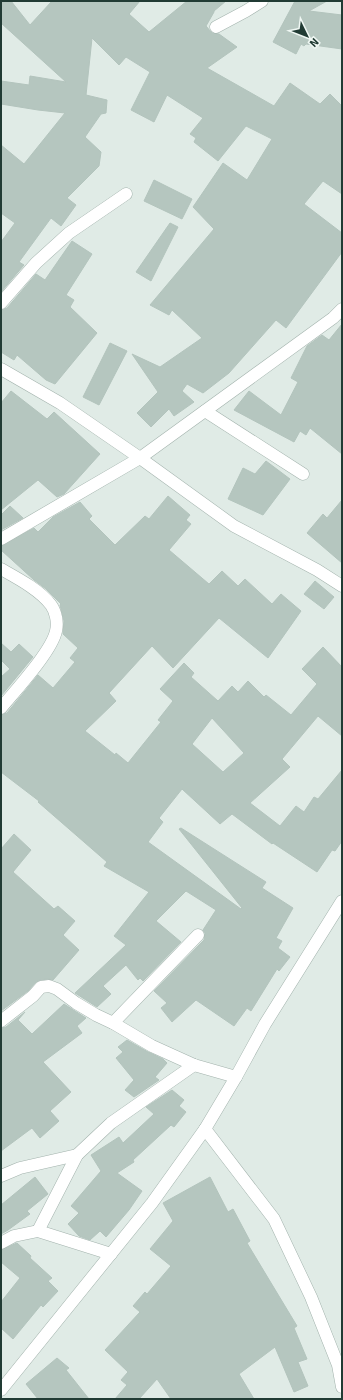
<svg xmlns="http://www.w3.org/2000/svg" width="343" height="1400" font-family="Signika,sans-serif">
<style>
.building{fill:#b5c6bf;stroke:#b3c4bd;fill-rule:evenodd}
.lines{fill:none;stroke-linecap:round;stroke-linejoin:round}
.minor-casing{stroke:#a3b3ad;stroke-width:13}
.tertiary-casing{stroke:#a3b3ad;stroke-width:13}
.minor{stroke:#fff;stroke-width:12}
.tertiary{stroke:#fff;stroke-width:12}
</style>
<rect width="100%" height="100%" fill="#e0ebe6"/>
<g class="building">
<polygon points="1,1 11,1 30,25 52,1 140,1 129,14 149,32 187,1 226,1 214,11 214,12 206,26 212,33 219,34 237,47 207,68 274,106 290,83 320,104 330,94 342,106 342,194 323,181 304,204 342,233 342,252 286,328 276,320 229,373 203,393 187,384 182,391 194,402 174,416 169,409 151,427 137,413 158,392 132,354 160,367 202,338 172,310 169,315 150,305 214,229 193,207 223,163 247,180 272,139 246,126 218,161 194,142 196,138 190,134 203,118 167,95 154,122 131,110 150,72 126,57 119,65 92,38 86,95 107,100 106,113 101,114 85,137 101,152 99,166 67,198 76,205 61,226 51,218 19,262 24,265 1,292 1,242 15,223 1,213 1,145 24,164 65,113 38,110 1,104 1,81 29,85 30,76 66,82 1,23"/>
<polygon points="295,1 327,1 309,11 342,15 342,49 306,44 304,46 301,44 296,54 273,42"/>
<polygon points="154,180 192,199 182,219 144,201"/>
<polygon points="170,223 178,227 151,281 136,272"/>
<polygon points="72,241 92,254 66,295 74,300 70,307 97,333 55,384 46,380 17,355 14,360 1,352 1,310 7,308 36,274 45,280"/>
<polygon points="342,324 342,454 310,428 306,435 300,431 294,442 234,410 249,391 281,415 298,382 291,378 307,346 322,335 329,340"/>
<polygon points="110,343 127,351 99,405 83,397"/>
<polygon points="11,391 47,419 54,412 100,454 64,494 57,497 38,480 1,510 1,403"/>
<polygon points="266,461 290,479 263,515 228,499 243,468 255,474"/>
<path d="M168,496L190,515L186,520L191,524L169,550L209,584L222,571L238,586L245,579L272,604L281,594L301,611L268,658L219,618L173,668L152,646L109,693L116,701L85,731L115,755L116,753L128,763L161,722L158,720L173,701L160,689L184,663L194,673L191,677L218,701L232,686L238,692L248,681L264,697L266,695L291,715L317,684L302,669L323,647L342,667V736L318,716L282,759L290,767L250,803L280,826L296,806L304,812L314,797L318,799L342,770V841L335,851L332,850L317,872L273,843L272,844L232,814L220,824L182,789L159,818L163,822L148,842L241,909L242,908L179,829L181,828L266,882L262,888L293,908L276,938L282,941L278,948L290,957L279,971L277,969L251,1011L247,1008L234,1026L196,1000L172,1022L161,1008L167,1003L154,991L204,940L205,933L203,930L216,910L186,891L156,921L181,942L143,981L140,978L138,980L126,965L103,986L111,994L97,1007L75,993L126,945L114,936L149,892L104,866L107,862L38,802L39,801L1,772V715L7,713L38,675L53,688L75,662L70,658L78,648L63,634L64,621L60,605L61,604L46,589L34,580L1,550V546L34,528L38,532L53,517L80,502L92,516L89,519L115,545L145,516L149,519ZM212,718L244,753L223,772L192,744Z"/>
<polygon points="342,500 342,563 307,533 323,514 327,518"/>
<polygon points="10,506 23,518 1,530 1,515"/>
<polygon points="315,581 334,597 324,609 304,594"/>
<polygon points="1,643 11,652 19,644 33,657 1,696 1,677 10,669 1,660"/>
<polygon points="14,834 31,850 13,872 54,909 58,906 75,921 63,935 79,950 53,980 48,979 40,980 36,982 28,991 1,1011 1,849"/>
<polygon points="64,1004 86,1018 77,1026 82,1033 43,1062 71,1092 50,1111 59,1121 40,1138 32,1128 1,1151 1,1028 6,1027 25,1012 18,1020 32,1034"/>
<polygon points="127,1040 148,1052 163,1059 167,1063 155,1077 159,1080 134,1097 125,1090 134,1080 116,1058 123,1052 118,1047"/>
<polygon points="172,1090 184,1100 179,1106 186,1112 174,1127 171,1125 133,1160 134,1162 117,1173 142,1191 129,1210 106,1237 100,1231 90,1240 79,1236 68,1224 79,1213 71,1206 101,1171 91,1155 119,1137 123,1143 154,1114 146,1107"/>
<polygon points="35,1177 48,1194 27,1211 30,1214 8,1230 1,1234 1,1205"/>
<polygon points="210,1177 228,1212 233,1209 250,1241 247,1243 297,1326 294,1328 307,1359 298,1362 308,1386 294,1392 275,1347 239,1374 254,1399 171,1399 157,1379 139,1399 115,1399 127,1385 121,1380 128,1372 105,1350 140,1312 133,1306 145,1292 147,1294 171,1266 150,1249 173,1221 163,1203"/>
<polygon points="17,1243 31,1256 30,1258 52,1278 48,1281 58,1291 43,1307 41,1305 13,1339 1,1328 1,1302 20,1278 1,1262 1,1250"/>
<polygon points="57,1358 69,1368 66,1370 89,1399 38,1399 26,1384"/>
</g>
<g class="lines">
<defs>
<g id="minor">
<polyline points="216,27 246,11 262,1"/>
<polyline points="1,303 36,263 69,233 126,194"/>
<polyline points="1,369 60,403 140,458 234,526 317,570 342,586"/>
<polyline points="205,411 303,474"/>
<polyline points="1,539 140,458 333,318 342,309"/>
<path d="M1,569C17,578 40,590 51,605C56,612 58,623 56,631C52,651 15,691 1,708"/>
<polyline points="1,1021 33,996 41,987 49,986 57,989 76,1003 96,1015 113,1023 152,1046 194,1065 236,1077"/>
<polyline points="113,1023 198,935"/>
<polyline points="205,1129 274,1219 311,1297 338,1365 342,1387"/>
<polyline points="1,1176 20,1168 77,1155"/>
<polyline points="38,1231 77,1155 111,1123 194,1065"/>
<polyline points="1,1243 14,1236 38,1231 111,1254"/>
</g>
<polyline id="tertiary" points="1,1390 152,1203 205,1129 236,1077 265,1024 342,901"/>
</defs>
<use href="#minor" class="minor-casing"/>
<use href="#tertiary" class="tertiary-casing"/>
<use href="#minor" class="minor"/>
<use href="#tertiary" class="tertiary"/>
</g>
<rect width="343" height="1400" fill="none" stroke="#213b34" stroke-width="4"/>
<g transform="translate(307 36) rotate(133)" stroke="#f0f8f4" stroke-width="3" paint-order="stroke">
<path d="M0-3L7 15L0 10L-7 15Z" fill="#213b34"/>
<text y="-6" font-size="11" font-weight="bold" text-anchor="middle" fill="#213b34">N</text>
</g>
</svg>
